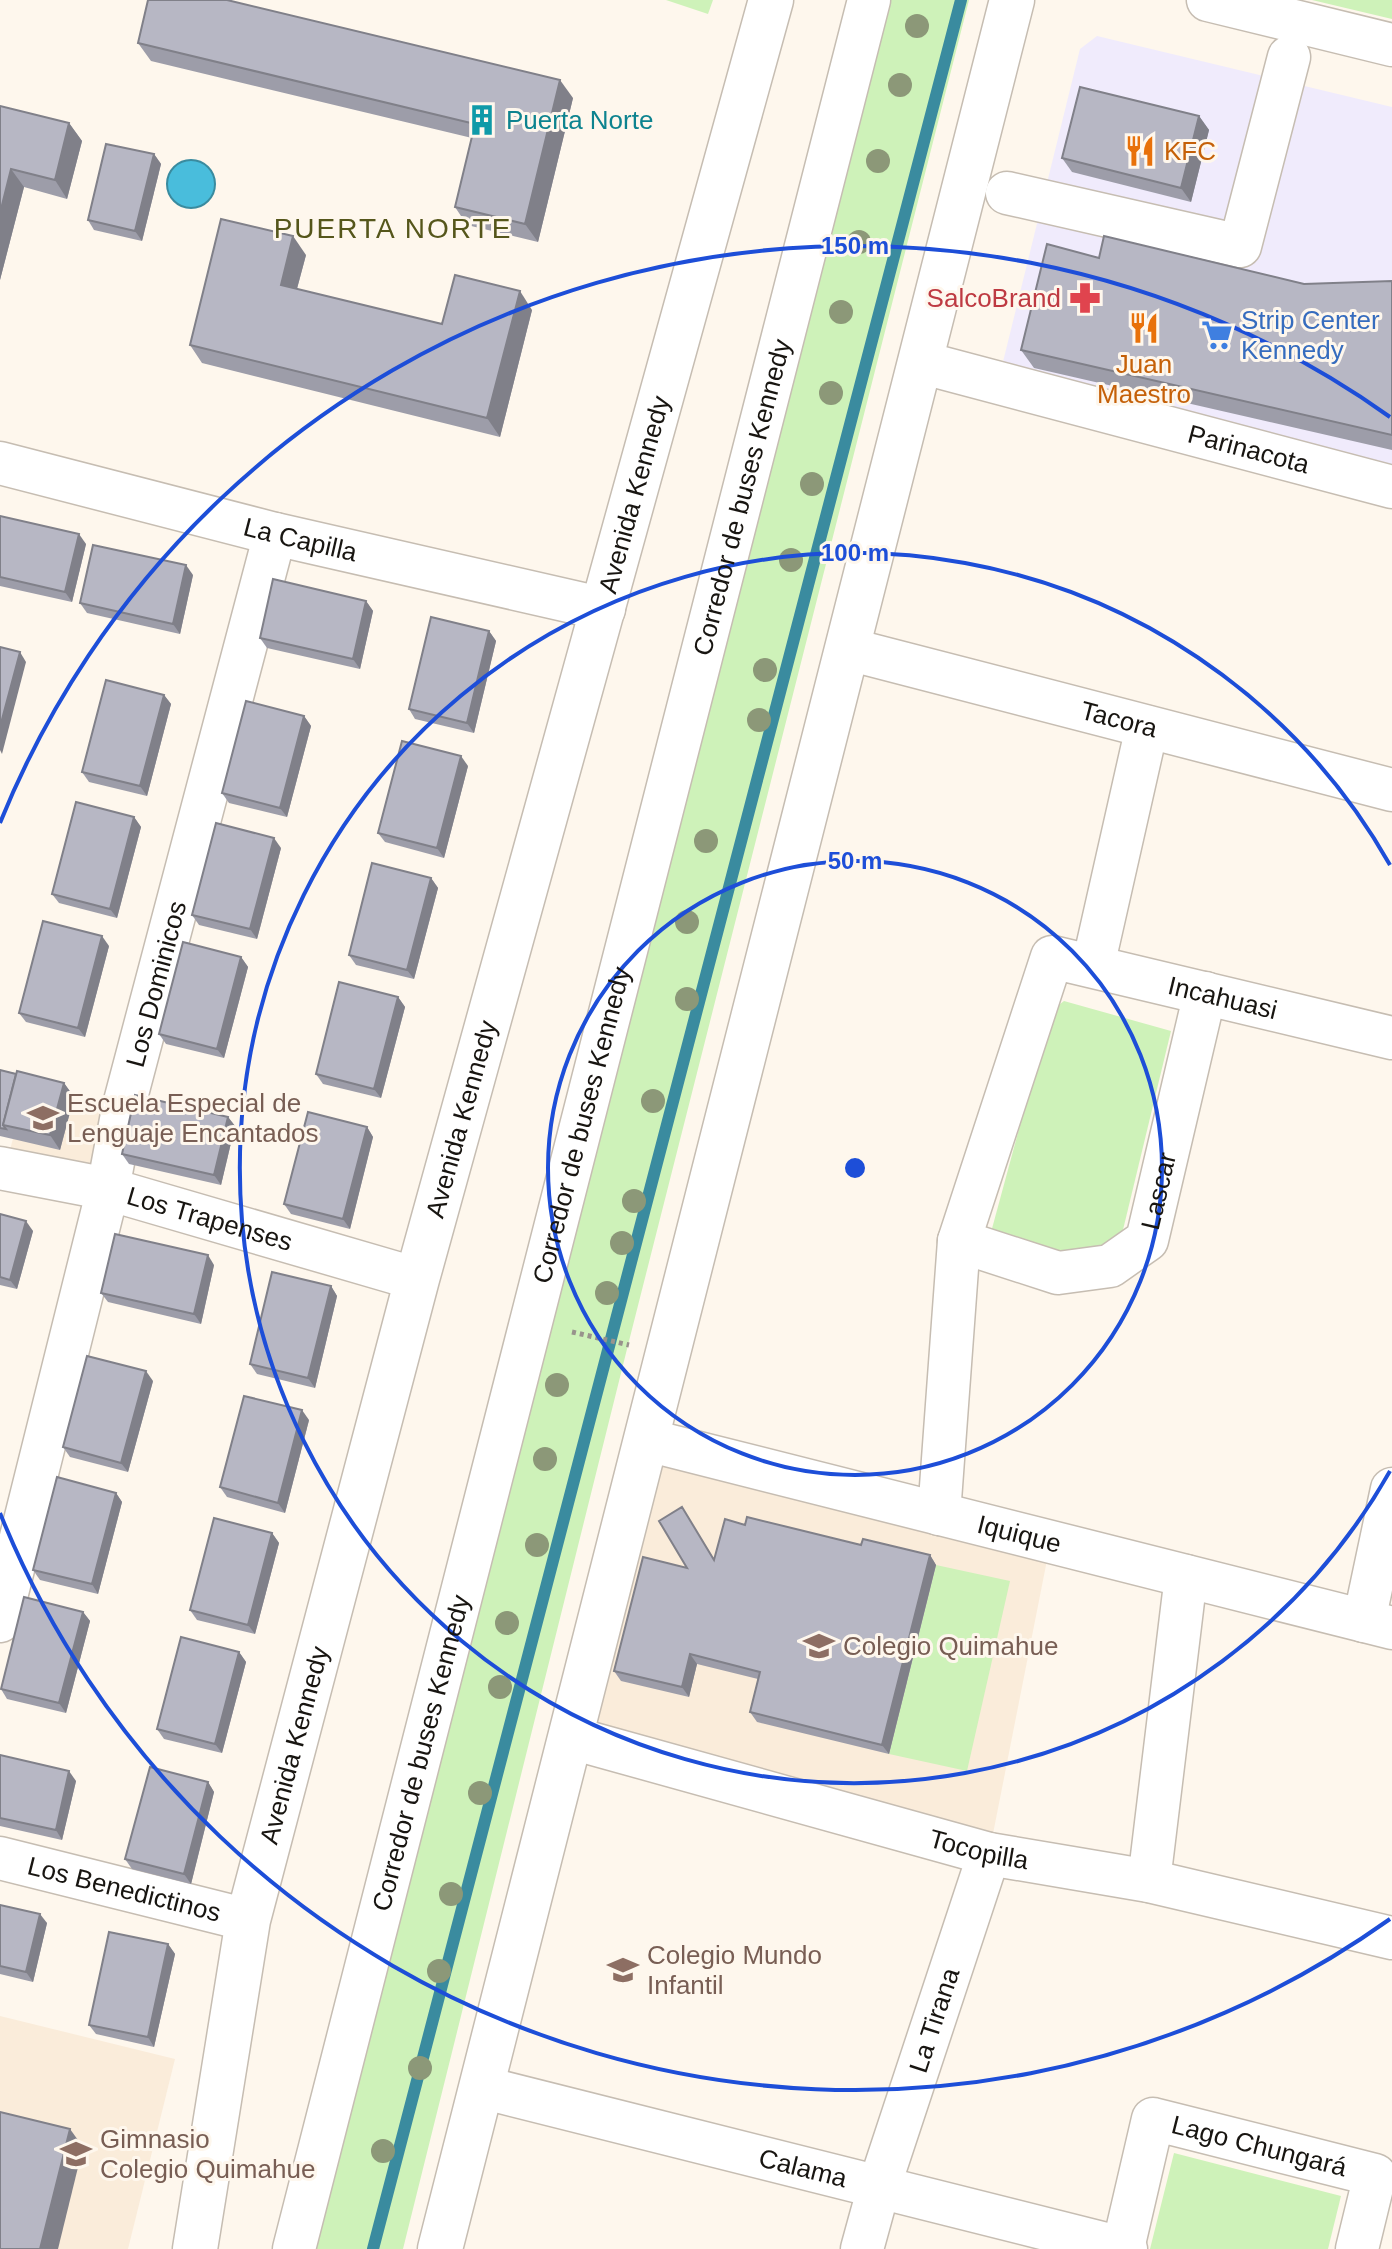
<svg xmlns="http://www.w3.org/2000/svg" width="1392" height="2249" font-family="Helvetica,sans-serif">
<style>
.commercial{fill:#f0ebfc}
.built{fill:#faecda}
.green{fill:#cef2b9}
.water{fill:#49bddc;stroke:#3a8b9f;stroke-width:2}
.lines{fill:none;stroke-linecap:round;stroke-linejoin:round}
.stream{stroke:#3a8b9f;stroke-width:12}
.minor-casing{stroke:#c6bdb2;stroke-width:45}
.major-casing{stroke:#c6bdb2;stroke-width:47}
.path{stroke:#98938c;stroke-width:5;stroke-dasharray:4 4;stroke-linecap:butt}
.minor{stroke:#fff;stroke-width:42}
.major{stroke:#fff;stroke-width:44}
.tree{fill:#8c9878}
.wall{fill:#9d9da9}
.shaded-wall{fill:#808089}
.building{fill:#b7b7c4;stroke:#808089;stroke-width:2}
.ring{fill:none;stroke:#1d4ed8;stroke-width:4}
.labels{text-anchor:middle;stroke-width:6;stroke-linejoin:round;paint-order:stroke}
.culture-label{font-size:26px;fill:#0d838f;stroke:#fef7ed;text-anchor:start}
.food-label{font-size:26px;fill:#c56008;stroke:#fef7ed;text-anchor:start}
.health-label{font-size:26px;fill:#be3a42;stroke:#fef7ed;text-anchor:end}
.shop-label{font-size:26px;fill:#366cbe;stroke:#fef7ed;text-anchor:start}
.street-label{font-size:26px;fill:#181511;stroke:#fef7ed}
.education-label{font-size:26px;fill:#785e54;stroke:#fef7ed;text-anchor:start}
.neighbourhood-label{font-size:28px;letter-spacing:2px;fill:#55561b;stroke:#fef7ed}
.centre{fill:#1d4ed8;stroke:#fef7ed;stroke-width:4}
.ring-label{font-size:24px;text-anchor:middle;font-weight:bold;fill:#1d4ed8;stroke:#fef7ed;stroke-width:6;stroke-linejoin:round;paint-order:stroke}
</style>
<rect width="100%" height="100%" fill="#fef7ed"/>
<polygon class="commercial" points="1097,36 1392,107 1392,465 1001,370 1080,49"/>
<g class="built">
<polygon points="27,1085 123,1109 108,1189 5,1169"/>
<polygon points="647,1460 1048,1555 990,1849 589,1737"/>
<polygon points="0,2016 175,2059 128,2249 0,2249"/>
</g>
<g class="green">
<polygon points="666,0 713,0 708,14"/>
<polygon points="891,0 969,0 628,1345 403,2249 313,2249"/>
<polygon points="1312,0 1392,0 1392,19"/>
<polygon points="1064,1001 1171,1031 1122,1234 1097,1252 1056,1258 990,1236 1051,1011"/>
<polygon points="936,1565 1010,1581 967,1771 889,1754"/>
<polygon points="1174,2153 1341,2196 1328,2249 1150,2249"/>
</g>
<circle class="water" cx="191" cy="184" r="24"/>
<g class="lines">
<polyline class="stream" points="373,2249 961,0"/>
<defs>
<g id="minor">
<polyline points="1208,0 1392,45"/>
<polyline points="1007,193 1240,246 1289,57"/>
<path id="s1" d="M920,362L1392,487"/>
<path id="s2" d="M0,463L275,534L604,609"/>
<path id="s3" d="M848,649L1392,790"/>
<polyline points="1093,966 1147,727"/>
<path id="s4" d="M0,1168L108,1189L417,1279"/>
<path id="s5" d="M959,1241L1058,1273L1110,1266L1147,1240L1205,993"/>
<path id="s6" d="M647,1440L1392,1628"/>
<path id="s7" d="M939,1514L959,1241L1052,957L1392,1038"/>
<path id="s8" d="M0,1621L108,1189L123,1109L275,534"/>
<polyline points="1364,1621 1392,1489"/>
<path id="s9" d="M572,1738L989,1854L1149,1881L1392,1938"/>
<path id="s10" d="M0,1858L248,1920"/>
<polyline points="1149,1881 1186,1576"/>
<path id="s11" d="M481,2087L1126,2249"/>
<path id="s12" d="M1123,2248L1153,2119L1375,2175L1357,2249"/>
<path id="s13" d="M294,2249L869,0"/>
<path id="s14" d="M862,2249L879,2187L989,1854"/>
</g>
<g id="major">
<path id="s15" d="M195,2249L248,1920L417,1279L771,0"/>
<polyline points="440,2249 1012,0"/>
</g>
</defs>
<use href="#minor" class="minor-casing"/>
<use href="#major" class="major-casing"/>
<polyline class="path" points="572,1332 629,1345"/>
<use href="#minor" class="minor"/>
<use href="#major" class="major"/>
</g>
<g class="tree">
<circle cx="917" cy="26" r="12"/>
<circle cx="900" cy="85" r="12"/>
<circle cx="878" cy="161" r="12"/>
<circle cx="859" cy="242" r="12"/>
<circle cx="841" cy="312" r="12"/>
<circle cx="831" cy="393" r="12"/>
<circle cx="812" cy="484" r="12"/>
<circle cx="791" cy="560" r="12"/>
<circle cx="765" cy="670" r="12"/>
<circle cx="759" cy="720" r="12"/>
<circle cx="706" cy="841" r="12"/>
<circle cx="687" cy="922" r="12"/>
<circle cx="687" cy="999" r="12"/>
<circle cx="653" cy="1101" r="12"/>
<circle cx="634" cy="1201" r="12"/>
<circle cx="622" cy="1243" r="12"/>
<circle cx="607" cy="1293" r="12"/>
<circle cx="557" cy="1385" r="12"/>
<circle cx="545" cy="1459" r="12"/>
<circle cx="537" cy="1545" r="12"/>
<circle cx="507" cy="1623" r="12"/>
<circle cx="500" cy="1687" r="12"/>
<circle cx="480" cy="1793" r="12"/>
<circle cx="451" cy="1894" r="12"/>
<circle cx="439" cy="1971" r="12"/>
<circle cx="420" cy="2068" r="12"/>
<circle cx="383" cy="2151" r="12"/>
</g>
<g class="wall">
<polygon points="138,43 573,98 538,242 467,225 455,207 472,138 151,61"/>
<polygon points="0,106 69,123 82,141 67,199 24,187 0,280"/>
<polygon points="1199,116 1209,130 1191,202 1072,172 1062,158"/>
<polygon points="154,154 161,164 142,241 94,230 88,220"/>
<polygon points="306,255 297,289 442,324 532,310 500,437 202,363 190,345"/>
<polygon points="1099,258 1304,284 1392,281 1392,450 1034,368 1021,350"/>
<polygon points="0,516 86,544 72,602 0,586"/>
<polygon points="193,575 180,634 87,613 80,603"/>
<polygon points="366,601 373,611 360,669 267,648 260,638"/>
<polygon points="489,631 496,641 474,733 415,719 409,709"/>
<polygon points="164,695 171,704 147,796 89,782 82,772"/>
<polygon points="304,716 311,726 287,817 229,803 222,793"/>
<polygon points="468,766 444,858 385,842 378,833"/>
<polygon points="134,817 141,827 117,918 59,903 52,894"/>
<polygon points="281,848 257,939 199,925 192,915"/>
<polygon points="431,878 438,888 414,979 356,965 349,955"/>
<polygon points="109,946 85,1037 26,1022 19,1013"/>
<polygon points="241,957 248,967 224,1058 166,1044 159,1034"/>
<polygon points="398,997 405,1007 381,1098 323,1084 316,1074"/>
<polygon points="0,1070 64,1083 74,1097 60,1150 0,1136"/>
<polygon points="228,1117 235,1126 221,1185 129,1164 122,1154"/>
<polygon points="367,1127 373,1137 350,1229 291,1214 284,1204"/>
<polygon points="0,1214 33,1231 17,1289 0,1285"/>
<polygon points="214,1265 201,1324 108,1302 101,1293"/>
<polygon points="331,1286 337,1296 315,1388 257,1374 250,1364"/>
<polygon points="153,1381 128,1472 70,1457 63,1447"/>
<polygon points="309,1420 285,1513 227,1497 220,1487"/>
<polygon points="116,1493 122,1502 98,1594 40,1580 33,1570"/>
<polygon points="682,1507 714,1559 745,1525 861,1545 930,1555 936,1565 889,1754 757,1722 750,1712 758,1679 697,1664 689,1697 621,1681 614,1671 687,1568"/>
<polygon points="272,1533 279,1543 255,1634 197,1620 190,1610"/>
<polygon points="83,1612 90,1621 66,1713 7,1699 1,1689"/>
<polygon points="239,1652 246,1662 222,1753 164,1739 157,1729"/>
<polygon points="0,1755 76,1781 62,1840 0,1826"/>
<polygon points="208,1782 214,1792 191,1884 132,1869 125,1859"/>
<polygon points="0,1905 47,1923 33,1982 0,1974"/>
<polygon points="168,1944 175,1954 154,2047 96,2034 89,2025"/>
</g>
<g class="shaded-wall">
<polygon points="560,80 573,98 538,242 525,224"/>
<polygon points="1199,116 1209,130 1191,202 1181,188"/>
<polygon points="69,123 82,141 67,199 55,180"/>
<polygon points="154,154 161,164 142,241 135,231"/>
<polygon points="11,169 24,187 0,280 0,213"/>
<polygon points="293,236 306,255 293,303 281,285"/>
<polygon points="520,291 532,310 500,437 487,418"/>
<polygon points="79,534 86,544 72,602 65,592"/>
<polygon points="186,565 193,575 180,634 173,624"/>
<polygon points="366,601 373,611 360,669 353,659"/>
<polygon points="489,631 496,641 474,733 467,723"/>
<polygon points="20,652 26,662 2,754 0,750 0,727"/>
<polygon points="164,695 171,704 147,796 140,786"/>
<polygon points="304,716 311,726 287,817 280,808"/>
<polygon points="461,756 468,766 444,858 437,848"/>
<polygon points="134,817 141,827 117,918 110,909"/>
<polygon points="274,838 281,848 257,939 250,929"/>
<polygon points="431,878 438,888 414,979 407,970"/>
<polygon points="102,936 109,946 85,1037 78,1028"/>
<polygon points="241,957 248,967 224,1058 217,1049"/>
<polygon points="398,997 405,1007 381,1098 374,1089"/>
<polygon points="64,1083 74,1097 60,1150 50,1135"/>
<polygon points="228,1117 235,1126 221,1185 214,1175"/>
<polygon points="367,1127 373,1137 350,1229 343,1219"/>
<polygon points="26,1221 33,1231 17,1289 10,1280"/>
<polygon points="208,1255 214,1265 201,1324 194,1314"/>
<polygon points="331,1286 337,1296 315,1388 308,1378"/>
<polygon points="146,1371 153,1381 128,1472 121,1463"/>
<polygon points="302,1410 309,1420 285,1513 278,1503"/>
<polygon points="116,1493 122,1502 98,1594 92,1584"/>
<polygon points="272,1533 279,1543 255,1634 248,1625"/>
<polygon points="930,1555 936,1565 889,1754 882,1745"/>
<polygon points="83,1612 90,1621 66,1713 59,1703"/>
<polygon points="239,1652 246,1662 222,1753 215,1744"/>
<polygon points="690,1654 697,1664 689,1697 682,1687"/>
<polygon points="69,1771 76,1781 62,1840 56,1830"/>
<polygon points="208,1782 214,1792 191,1884 184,1874"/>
<polygon points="40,1914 47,1923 33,1982 26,1972"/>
<polygon points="168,1944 175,1954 154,2047 148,2037"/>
<polygon points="70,2129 83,2147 58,2249 40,2249"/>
</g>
<g class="building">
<polygon points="148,0 227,0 560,80 525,224 455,207 475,124 138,43"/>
<polygon points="1080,87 1199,116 1181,188 1062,158"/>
<polygon points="0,106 69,123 55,180 11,169 0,213"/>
<polygon points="106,144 154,154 135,231 88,220"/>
<polygon points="221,219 293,236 281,285 442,324 455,275 520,291 487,418 190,345"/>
<polygon points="1104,236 1304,284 1392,281 1392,435 1021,350 1047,244 1099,258"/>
<polygon points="0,516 79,534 65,592 0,577"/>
<polygon points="93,545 186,565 173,624 80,603"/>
<polygon points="273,579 366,601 353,659 260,638"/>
<polygon points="431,617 489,631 467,723 409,709"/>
<polygon points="0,647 20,652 0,727"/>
<polygon points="106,680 164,695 140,786 82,772"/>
<polygon points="246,701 304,716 280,808 222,793"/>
<polygon points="402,741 461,756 437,848 378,833"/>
<polygon points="76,802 134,817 110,909 52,894"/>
<polygon points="216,823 274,838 250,929 192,915"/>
<polygon points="372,863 431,878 407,970 349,955"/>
<polygon points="43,921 102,936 78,1028 19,1013"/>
<polygon points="183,942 241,957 217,1049 159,1034"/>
<polygon points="339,982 398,997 374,1089 316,1074"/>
<polygon points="0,1070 16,1074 3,1125 6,1129 0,1128"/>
<polygon points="17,1071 64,1083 50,1135 3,1125"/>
<polygon points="135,1095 228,1117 214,1175 122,1154"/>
<polygon points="308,1112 367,1127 343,1219 284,1204"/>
<polygon points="0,1214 26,1221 10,1280 0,1277"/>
<polygon points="115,1234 208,1255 194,1314 101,1293"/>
<polygon points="272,1272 331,1286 308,1378 250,1364"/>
<polygon points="87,1356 146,1371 121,1463 63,1447"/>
<polygon points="244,1396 302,1410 278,1503 220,1487"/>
<polygon points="57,1477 116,1493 92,1584 33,1570"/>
<polygon points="682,1507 714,1560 725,1519 745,1525 747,1517 861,1545 863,1539 930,1555 882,1745 750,1712 760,1672 690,1654 682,1687 614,1671 643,1557 687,1568 659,1521"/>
<polygon points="214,1518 272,1533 248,1625 190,1610"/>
<polygon points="24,1597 83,1612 59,1703 1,1689"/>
<polygon points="181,1637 239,1652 215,1744 157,1729"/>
<polygon points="0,1755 69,1771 56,1830 0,1818"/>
<polygon points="150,1767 208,1782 184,1874 125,1859"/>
<polygon points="0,1905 40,1914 26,1972 0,1966"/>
<polygon points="109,1932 168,1944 148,2037 89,2025"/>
<polygon points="0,2112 70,2129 40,2249 0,2249"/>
</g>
<g class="ring">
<circle cx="855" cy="1168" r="307"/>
<path d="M1390 1471A615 615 0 1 1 1390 865"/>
<path d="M1390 1919A922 922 0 0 1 0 1513M0 823A922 922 0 0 1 1390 417"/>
</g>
<defs>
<symbol id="building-bare" viewBox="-9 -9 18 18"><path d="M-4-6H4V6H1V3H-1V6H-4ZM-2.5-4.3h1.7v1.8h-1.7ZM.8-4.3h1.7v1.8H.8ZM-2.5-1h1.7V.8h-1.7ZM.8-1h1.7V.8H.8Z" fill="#0f9aa8" stroke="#fef7ed" stroke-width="2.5" paint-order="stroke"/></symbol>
<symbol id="restaurant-bare" viewBox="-9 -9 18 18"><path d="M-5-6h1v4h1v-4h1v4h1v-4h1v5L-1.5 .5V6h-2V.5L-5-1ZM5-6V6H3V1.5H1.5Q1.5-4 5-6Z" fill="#e8710a" stroke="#fef7ed" stroke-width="2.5" paint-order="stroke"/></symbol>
<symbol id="pharmacy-bare" viewBox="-9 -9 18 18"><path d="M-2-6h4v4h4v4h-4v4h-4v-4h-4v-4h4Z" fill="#e0444e" stroke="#fef7ed" stroke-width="2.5" paint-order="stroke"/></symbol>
<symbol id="supermarket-bare" viewBox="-9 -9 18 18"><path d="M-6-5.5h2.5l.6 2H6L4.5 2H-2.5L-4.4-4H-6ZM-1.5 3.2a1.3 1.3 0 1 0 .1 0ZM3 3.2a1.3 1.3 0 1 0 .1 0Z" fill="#3f7fe0" stroke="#fef7ed" stroke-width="2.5" paint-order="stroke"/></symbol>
<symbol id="school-bare" viewBox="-9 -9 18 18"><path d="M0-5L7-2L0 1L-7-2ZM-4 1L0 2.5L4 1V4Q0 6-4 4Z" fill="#8d6e63" stroke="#fef7ed" stroke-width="2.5" paint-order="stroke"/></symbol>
</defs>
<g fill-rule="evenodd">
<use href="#building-bare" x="460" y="98" width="44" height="44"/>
<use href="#restaurant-bare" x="1118" y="129" width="44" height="44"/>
<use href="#pharmacy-bare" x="1063" y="276" width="44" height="44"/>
<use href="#restaurant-bare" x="1122" y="306" width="44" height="44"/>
<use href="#supermarket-bare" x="1195" y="313" width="44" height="44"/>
<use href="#school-bare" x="21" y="1096" width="44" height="44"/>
<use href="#school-bare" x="797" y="1624" width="44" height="44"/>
<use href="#school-bare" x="601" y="1948" width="44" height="44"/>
<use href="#school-bare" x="54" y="2132" width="44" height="44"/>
</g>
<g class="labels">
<g class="culture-label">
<text x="506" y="129">Puerta Norte</text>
</g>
<g class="food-label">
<text x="1164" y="160">KFC</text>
<text x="1144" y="373" text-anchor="middle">Juan<tspan x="1144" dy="30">Maestro</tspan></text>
</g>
<g class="health-label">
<text x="1061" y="307">SalcoBrand</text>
</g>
<g class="shop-label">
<text x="1241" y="329">Strip Center<tspan x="1241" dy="30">Kennedy</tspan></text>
</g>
<g class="street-label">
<text dy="9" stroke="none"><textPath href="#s1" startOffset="340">Parinacota</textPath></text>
<text dy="9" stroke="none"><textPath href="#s15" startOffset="1810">Avenida Kennedy</textPath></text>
<text dy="9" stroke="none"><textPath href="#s13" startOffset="1808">Corredor de buses Kennedy</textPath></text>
<text dy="9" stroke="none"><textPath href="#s2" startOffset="310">La Capilla</textPath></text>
<text dy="9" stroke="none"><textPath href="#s3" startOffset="280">Tacora</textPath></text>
<text dy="9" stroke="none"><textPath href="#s8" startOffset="656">Los Dominicos</textPath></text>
<text dy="9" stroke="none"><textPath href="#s7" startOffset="748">Incahuasi</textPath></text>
<text dy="9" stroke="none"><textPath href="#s15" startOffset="1162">Avenida Kennedy</textPath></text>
<text dy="9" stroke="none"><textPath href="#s13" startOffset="1160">Corredor de buses Kennedy</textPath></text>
<text dy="9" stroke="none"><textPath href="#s5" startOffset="252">Lascar</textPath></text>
<text dy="9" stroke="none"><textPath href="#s4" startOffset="216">Los Trapenses</textPath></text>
<text dy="9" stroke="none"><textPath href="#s6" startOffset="384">Iquique</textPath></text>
<text dy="9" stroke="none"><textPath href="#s15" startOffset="514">Avenida Kennedy</textPath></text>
<text dy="9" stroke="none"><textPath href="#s13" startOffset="512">Corredor de buses Kennedy</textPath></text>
<text dy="9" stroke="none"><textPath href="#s9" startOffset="422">Tocopilla</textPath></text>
<text dy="9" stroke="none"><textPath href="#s10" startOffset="128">Los Benedictinos</textPath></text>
<text dy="9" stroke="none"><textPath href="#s14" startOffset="240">La Tirana</textPath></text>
<text dy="9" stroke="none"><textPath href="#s12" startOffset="242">Lago Chungará</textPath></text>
<text dy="9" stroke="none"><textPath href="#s11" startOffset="332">Calama</textPath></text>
</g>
<g class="education-label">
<text x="67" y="1112">Escuela Especial de<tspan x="67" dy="30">Lenguaje Encantados</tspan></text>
<text x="843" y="1655">Colegio Quimahue</text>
<text x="647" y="1964">Colegio Mundo<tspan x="647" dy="30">Infantil</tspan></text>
<text x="100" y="2148">Gimnasio<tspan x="100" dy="30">Colegio Quimahue</tspan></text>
</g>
<g class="neighbourhood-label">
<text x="393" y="238">PUERTA NORTE</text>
</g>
</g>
<circle cx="855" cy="1168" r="12" class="centre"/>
<g class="ring-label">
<text x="855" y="254">150 m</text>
<text x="855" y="561">100 m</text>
<text x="855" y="869">50 m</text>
</g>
</svg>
